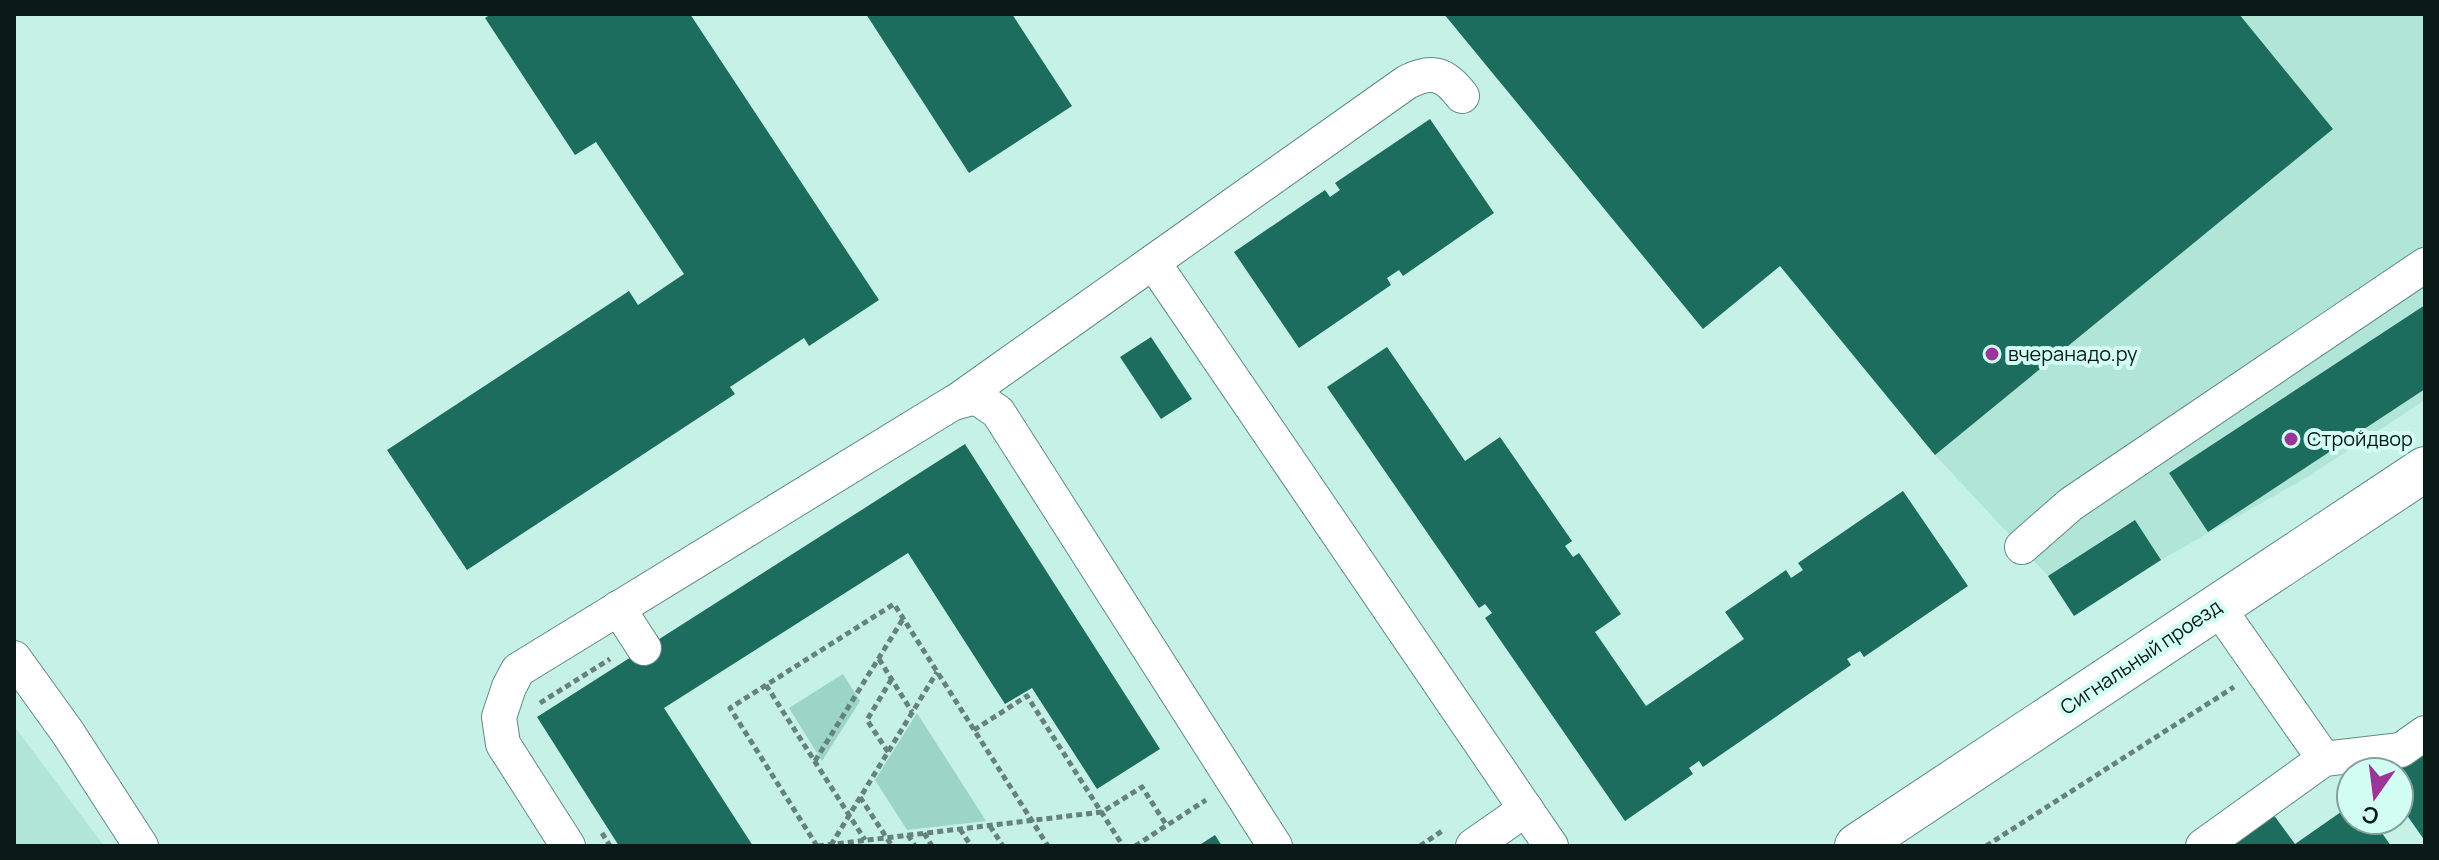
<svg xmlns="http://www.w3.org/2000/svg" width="2439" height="860" font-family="Manrope,sans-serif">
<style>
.built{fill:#b1e5d8}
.green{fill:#9cd4c7}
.building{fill:#1d6d5f}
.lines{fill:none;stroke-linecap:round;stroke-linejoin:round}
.minor-casing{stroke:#628b81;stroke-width:36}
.major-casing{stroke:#628b81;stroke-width:46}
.path{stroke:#65827b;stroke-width:5;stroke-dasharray:6 4;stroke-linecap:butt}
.minor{stroke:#fff;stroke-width:34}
.major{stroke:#fff;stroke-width:44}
.poi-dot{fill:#9b3599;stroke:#d3fef4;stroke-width:3}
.labels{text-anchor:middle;stroke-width:8;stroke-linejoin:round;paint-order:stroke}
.poi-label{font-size:20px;fill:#091916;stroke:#d3fef4;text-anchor:start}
.street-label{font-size:20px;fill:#091916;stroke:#d3fef4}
</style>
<rect width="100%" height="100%" fill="#c6f1e6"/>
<g class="built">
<polygon points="1444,14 2425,14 2425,400 2309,476 2161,560 2074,616 2048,576 1935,455 1780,266 1703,329"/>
<polygon points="14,726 104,846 14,846"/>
</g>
<g class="green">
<polygon points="843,674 860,701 822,761 789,708"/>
<polygon points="917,713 986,821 907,830 875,780"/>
</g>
<g class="building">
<polygon points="491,14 690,14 879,300 809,346 804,338 730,387 735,394 467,570 387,450 629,291 638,305 684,274 596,142 575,155 485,18"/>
<polygon points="866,14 1012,14 1072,106 969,173"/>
<polygon points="1444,14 2239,14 2333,129 1935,455 1780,266 1703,329"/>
<polygon points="1430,119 1494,213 1403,276 1399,270 1387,278 1391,285 1299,348 1234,252 1325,190 1330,197 1340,190 1335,183"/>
<polygon points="2425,305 2425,389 2208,532 2169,473"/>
<polygon points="1151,337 1192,399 1161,419 1120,357"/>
<polygon points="1387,347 1465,461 1500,437 1572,541 1565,546 1573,557 1579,553 1621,614 1595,632 1646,706 1744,639 1725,612 1786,570 1791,578 1803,570 1798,563 1903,491 1968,586 1864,657 1860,651 1847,659 1851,665 1703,767 1699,761 1689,768 1693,774 1625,821 1485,618 1492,613 1485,604 1479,608 1327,387"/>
<polygon points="965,444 1160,749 1097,789 1032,688 1005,704 908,553 664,708 753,846 619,846 537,717"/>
<polygon points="2135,520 2161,560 2074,616 2048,576"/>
<polygon points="2425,742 2425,841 2399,804 2399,772 2383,772"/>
<polygon points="2351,805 2351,820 2373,820 2391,846 2228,846 2273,814 2295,844"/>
<polygon points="1215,835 1222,846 1198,846"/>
</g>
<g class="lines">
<defs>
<g id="minor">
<path d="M1462,96C1445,74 1433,69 1407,82L1153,262L1551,846"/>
<polyline points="954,403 1153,262"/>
<polyline points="2022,547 2071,504 2425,265"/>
<polyline points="2217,606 2324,759"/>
<polyline points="618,608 644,648"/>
<polyline points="14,658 68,733 141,846"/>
<polyline points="568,846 503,744 499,717 509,687 518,670 953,403 976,397 998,412 1275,846"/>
<polyline points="1473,846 1526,809"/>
<polyline points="2203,846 2324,759 2401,750 2425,733"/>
</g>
<polyline id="major" points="1857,846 2425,469"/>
</defs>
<use href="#minor" class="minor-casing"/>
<use href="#major" class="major-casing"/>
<g class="path">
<polyline points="879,659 912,712"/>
<polyline points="766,685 865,840"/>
<polyline points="540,703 610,659"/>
<polyline points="974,730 1027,696 1123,846"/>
<polyline points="888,752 867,720 891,680"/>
<polyline points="815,761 903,619"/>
<polyline points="860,797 892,846"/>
<polyline points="990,826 1003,846"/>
<polyline points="960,829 971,846"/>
<polyline points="602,833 610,846"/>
<polyline points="924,833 932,846"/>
<polyline points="908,835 915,846"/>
<polyline points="831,845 937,672"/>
<polyline points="817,846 730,708 894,604 1048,846"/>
<polyline points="818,846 1102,812 1142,787 1167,826"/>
<polyline points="1135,846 1206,800"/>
<polyline points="1420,846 1442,831"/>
<polyline points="1986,846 2234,687"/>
</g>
<use href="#minor" class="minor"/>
<use href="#major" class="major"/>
</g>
<g class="poi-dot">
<circle cx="1992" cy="354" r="8"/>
<circle cx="2291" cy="439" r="8"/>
</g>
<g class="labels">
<g class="poi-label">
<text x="2008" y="361">вчеранадо.ру</text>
<text x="2307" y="446">Стройдвор</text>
</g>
<g class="street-label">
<text transform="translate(2141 657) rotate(-34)" y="7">Сигнальный проезд</text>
</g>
</g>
<rect width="2439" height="860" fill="none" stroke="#091916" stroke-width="32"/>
<g transform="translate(2375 796) rotate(194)"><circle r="38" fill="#d3fef4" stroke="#82a29b" stroke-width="2"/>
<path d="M0-6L14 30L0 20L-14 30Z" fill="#9b3599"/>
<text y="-12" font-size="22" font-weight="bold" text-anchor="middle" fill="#091916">С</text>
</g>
</svg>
